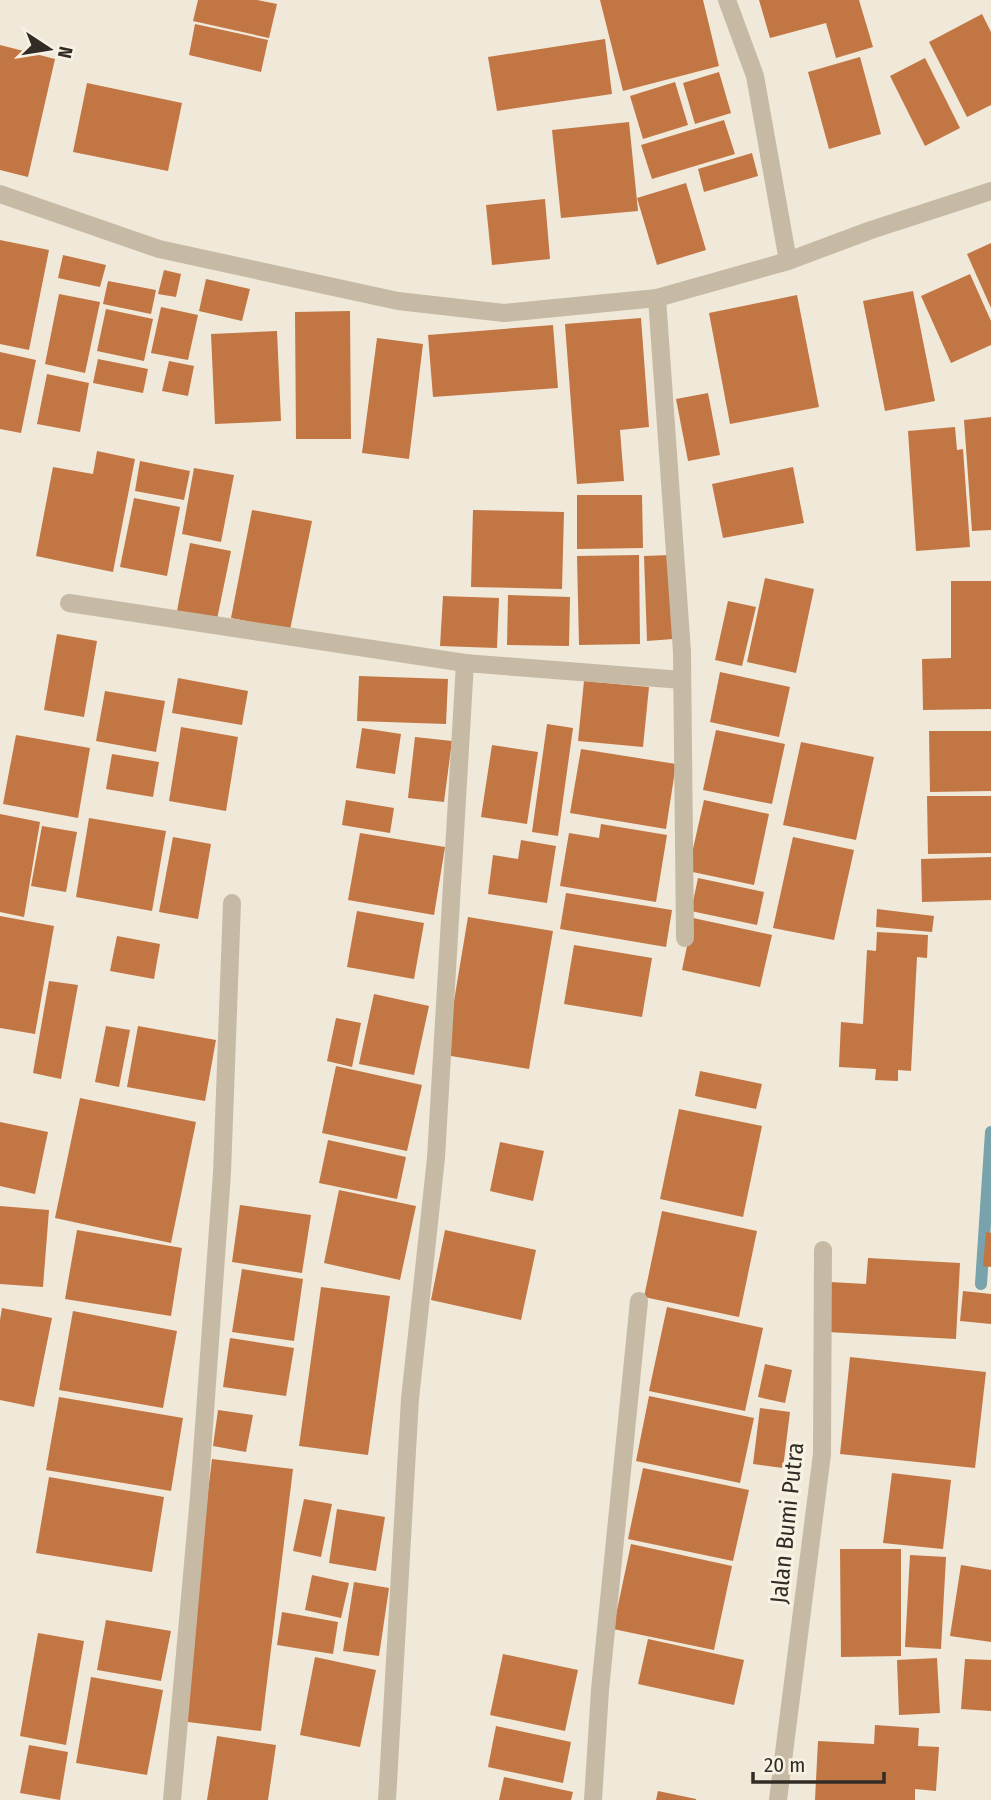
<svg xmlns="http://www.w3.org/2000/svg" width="991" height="1800" font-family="'Fira Sans Condensed',sans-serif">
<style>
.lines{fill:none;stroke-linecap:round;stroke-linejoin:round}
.stream{stroke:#78a2ac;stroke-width:12}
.building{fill:#c27644}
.minor{stroke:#c7baa5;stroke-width:18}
.labels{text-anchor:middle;stroke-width:6;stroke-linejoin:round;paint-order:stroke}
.street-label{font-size:24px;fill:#332c26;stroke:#f8f2e4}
</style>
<rect width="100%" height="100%" fill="#f0e8d8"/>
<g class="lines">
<polyline class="stream" points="981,1284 991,1132"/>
</g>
<g class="building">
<polygon points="198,0 257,0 277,4 269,38 193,21"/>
<polygon points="600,0 703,0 719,66 623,91"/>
<polygon points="759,0 859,0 873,47 836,58 826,23 770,38"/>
<polygon points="982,14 991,32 991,105 967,117 929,42"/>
<polygon points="195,24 268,40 261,72 189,55"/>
<polygon points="605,39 612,94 497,111 488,57"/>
<polygon points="0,45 55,59 28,177 0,170"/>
<polygon points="860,57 881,134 829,149 808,72"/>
<polygon points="925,58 960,128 925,146 890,76"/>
<polygon points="719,72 731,113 695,124 683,83"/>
<polygon points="675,82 688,125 643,139 630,96"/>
<polygon points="87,83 182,103 168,171 73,152"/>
<polygon points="724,120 735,154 652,179 641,145"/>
<polygon points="629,122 638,211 561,218 552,130"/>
<polygon points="752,153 758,176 704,192 698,169"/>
<polygon points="686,183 706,250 657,265 637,198"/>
<polygon points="545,199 550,259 492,265 486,205"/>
<polygon points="0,240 49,250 29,350 0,344"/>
<polygon points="991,243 991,308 967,254"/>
<polygon points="63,255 106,265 100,287 58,278"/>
<polygon points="164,270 181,274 176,297 158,294"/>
<polygon points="970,274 991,321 991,345 951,363 921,296"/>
<polygon points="206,279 250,289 242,321 199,311"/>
<polygon points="108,281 156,290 151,314 103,304"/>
<polygon points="913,291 935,401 885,411 863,301"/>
<polygon points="59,294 100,302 85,373 45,364"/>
<polygon points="797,295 819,407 730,424 709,313"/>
<polygon points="161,307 198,315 188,360 151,353"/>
<polygon points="106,309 153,319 144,361 97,351"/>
<polygon points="350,311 351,439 296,439 295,312"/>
<polygon points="641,318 649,427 620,430 624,481 577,484 565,324"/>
<polygon points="553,325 558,388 433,397 428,335"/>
<polygon points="277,331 281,421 215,424 211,334"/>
<polygon points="377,338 423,344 409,459 362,453"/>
<polygon points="0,352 36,360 21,433 0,429"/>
<polygon points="98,359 148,369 143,393 93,383"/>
<polygon points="169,361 194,366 188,396 162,391"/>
<polygon points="47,374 89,383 80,432 37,424"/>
<polygon points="708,393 720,455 688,461 676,399"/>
<polygon points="991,417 991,530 972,531 964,420"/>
<polygon points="955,427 957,450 963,449 970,547 916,551 908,431"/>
<polygon points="97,451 135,459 113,572 36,556 53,467 93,474"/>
<polygon points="140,461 190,471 184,500 135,491"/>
<polygon points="793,467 804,523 723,538 712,484"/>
<polygon points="194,468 234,475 221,542 182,534"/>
<polygon points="577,495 642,495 643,548 577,549"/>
<polygon points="134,498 180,507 167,576 120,567"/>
<polygon points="252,510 312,521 290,630 231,618"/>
<polygon points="473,510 564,512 562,589 471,587"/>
<polygon points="190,543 231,551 216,624 176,616"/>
<polygon points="639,555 640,644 579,645 577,556"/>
<polygon points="670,555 673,639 647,641 644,556"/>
<polygon points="765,578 814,589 796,673 747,662"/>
<polygon points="951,581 991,581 991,709 923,710 922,659 951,658"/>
<polygon points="508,595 570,597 569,646 507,645"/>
<polygon points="443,596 499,598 497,648 440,646"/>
<polygon points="728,601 756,607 742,666 715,660"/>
<polygon points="57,634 97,641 84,717 44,710"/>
<polygon points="720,672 790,687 779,737 710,722"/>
<polygon points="359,676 448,679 446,724 357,721"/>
<polygon points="178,678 248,691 242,725 172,713"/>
<polygon points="584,681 649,687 643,747 578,741"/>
<polygon points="105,691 165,701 156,752 96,741"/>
<polygon points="547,724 573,728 558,836 532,832"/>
<polygon points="181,727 238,737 226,811 169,801"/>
<polygon points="362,728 401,734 395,774 356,768"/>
<polygon points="716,730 785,744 772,804 703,790"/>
<polygon points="929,731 991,731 991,791 930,792"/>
<polygon points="16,735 90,748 78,818 3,804"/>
<polygon points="415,737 452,741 444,802 408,798"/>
<polygon points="801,742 874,757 856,840 783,825"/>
<polygon points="492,745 538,752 527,824 481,817"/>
<polygon points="581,749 676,764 666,829 570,813"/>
<polygon points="112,754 159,762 153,797 106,789"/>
<polygon points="927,796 991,796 991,853 928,854"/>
<polygon points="346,800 394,808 390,833 342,825"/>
<polygon points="704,800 769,814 754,885 688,871"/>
<polygon points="0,814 40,822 24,917 0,912"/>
<polygon points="89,818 166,831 152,911 76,897"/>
<polygon points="601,824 667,835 656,902 560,886 569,833 599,838"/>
<polygon points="42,826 77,832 66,892 31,886"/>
<polygon points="360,833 445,847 434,915 348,900"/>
<polygon points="173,837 211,844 198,919 159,912"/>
<polygon points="793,837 854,850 834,940 773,928"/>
<polygon points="521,840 556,846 547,903 488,894 493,855 518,859"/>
<polygon points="991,857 991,900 922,902 921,859"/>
<polygon points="698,878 764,892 757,925 691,911"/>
<polygon points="566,893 672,910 666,947 560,929"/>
<polygon points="877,909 934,916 932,932 876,927"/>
<polygon points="357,911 424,923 414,979 347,967"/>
<polygon points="0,916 54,926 35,1034 0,1028"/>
<polygon points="468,917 553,931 529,1069 445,1055"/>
<polygon points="693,918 772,935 760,987 682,970"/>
<polygon points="877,932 928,935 927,958 917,957 911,1071 898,1070 898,1081 875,1080 876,1069 839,1067 841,1022 863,1024 867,950 876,951"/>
<polygon points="117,936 160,944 154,979 110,971"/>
<polygon points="574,945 652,958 642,1017 564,1004"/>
<polygon points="49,981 78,985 61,1079 33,1073"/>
<polygon points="374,994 429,1006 414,1075 359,1064"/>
<polygon points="336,1018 361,1023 352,1067 327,1061"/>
<polygon points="106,1026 130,1030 119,1087 95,1082"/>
<polygon points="138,1026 216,1040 205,1101 127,1087"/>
<polygon points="336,1066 422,1085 407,1151 322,1133"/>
<polygon points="700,1071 762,1084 756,1109 695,1096"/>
<polygon points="80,1098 196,1122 171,1243 55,1218"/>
<polygon points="679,1109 762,1126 743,1217 660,1199"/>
<polygon points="0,1122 48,1132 35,1194 0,1186"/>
<polygon points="328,1140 406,1157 397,1199 319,1183"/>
<polygon points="500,1142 544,1151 533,1201 490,1191"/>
<polygon points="339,1190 416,1206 400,1280 324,1263"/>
<polygon points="240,1205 311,1215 302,1273 232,1262"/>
<polygon points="0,1206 49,1210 43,1287 0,1284"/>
<polygon points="662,1211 757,1231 739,1317 644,1297"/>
<polygon points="77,1230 182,1248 171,1316 65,1299"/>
<polygon points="445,1230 536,1250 521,1320 431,1300"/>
<polygon points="986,1232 991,1233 991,1267 983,1266"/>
<polygon points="868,1258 960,1263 956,1339 827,1332 830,1282 866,1284"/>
<polygon points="242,1269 303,1279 294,1341 232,1332"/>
<polygon points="321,1287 390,1296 368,1455 299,1446"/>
<polygon points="963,1291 991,1294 991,1324 960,1321"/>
<polygon points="667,1307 763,1328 745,1411 649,1391"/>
<polygon points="2,1308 52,1318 34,1407 0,1400 0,1320"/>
<polygon points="73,1311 177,1331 163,1408 59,1390"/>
<polygon points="230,1338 294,1348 286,1396 223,1387"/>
<polygon points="850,1357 986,1372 975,1468 840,1454"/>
<polygon points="765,1364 792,1370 785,1403 758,1397"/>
<polygon points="649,1396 754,1418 740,1483 636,1461"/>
<polygon points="59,1397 183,1418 171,1491 46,1470"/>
<polygon points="760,1408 790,1412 783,1468 753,1464"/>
<polygon points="218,1410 253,1415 246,1452 213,1446"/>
<polygon points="212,1459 293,1469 261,1731 180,1721"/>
<polygon points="643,1468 749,1490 733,1561 628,1539"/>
<polygon points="892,1473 951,1480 943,1549 883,1543"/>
<polygon points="49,1477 164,1497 152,1572 36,1553"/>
<polygon points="304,1499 332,1504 321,1557 293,1551"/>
<polygon points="337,1509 385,1517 376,1571 329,1563"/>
<polygon points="631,1544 732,1566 714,1650 613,1629"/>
<polygon points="840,1549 901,1549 901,1656 841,1657"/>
<polygon points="910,1555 946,1557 941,1649 905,1647"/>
<polygon points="961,1565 991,1570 991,1642 950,1636"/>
<polygon points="312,1575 349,1583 341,1618 305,1610"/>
<polygon points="354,1582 389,1588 379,1656 343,1651"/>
<polygon points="282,1612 338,1622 333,1654 277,1645"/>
<polygon points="106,1620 171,1631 161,1681 97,1670"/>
<polygon points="38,1633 84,1641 66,1745 20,1736"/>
<polygon points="648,1639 744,1660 734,1705 638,1684"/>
<polygon points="503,1654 578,1670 565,1731 490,1715"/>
<polygon points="315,1657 376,1670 360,1747 300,1735"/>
<polygon points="937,1658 940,1713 899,1715 897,1660"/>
<polygon points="965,1659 991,1660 991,1711 961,1709"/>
<polygon points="91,1677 163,1690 147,1775 76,1763"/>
<polygon points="875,1725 919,1728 918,1746 939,1747 936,1791 915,1789 915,1800 815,1800 818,1741 874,1744"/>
<polygon points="496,1726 571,1742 563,1783 488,1767"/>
<polygon points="217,1736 276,1745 268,1800 207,1800"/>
<polygon points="29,1745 68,1752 60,1800 20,1793"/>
<polygon points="504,1777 573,1792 571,1800 499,1800"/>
<polygon points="658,1791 696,1799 696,1800 656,1800"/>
</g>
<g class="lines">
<g class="minor">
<polyline points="727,0 755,76 788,261"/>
<polyline points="0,194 159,249 398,301 504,313 657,298 788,261 871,230 991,191"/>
<polyline points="657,298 682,652 685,938"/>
<polyline points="69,603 465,663 682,680"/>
<polyline points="172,1800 199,1496 222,1173 232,903"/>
<polyline points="387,1800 410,1399 436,1158 465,663"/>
<polyline points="593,1800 600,1690 639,1301"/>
<polyline points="778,1800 822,1454 823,1250"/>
</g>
</g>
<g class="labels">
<g class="street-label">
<text transform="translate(787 1523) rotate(-84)" y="8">Jalan Bumi Putra</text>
</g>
</g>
<g transform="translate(49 49) rotate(102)" stroke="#f8f2e4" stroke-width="5" paint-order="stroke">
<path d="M0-5L12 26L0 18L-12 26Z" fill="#332c26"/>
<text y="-10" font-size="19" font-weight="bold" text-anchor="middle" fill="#332c26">N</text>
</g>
<path d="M753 1772v10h131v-10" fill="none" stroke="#332c26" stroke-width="3.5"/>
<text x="764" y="1772" font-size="21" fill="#332c26" stroke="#f8f2e4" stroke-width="5" paint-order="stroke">20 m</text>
</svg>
